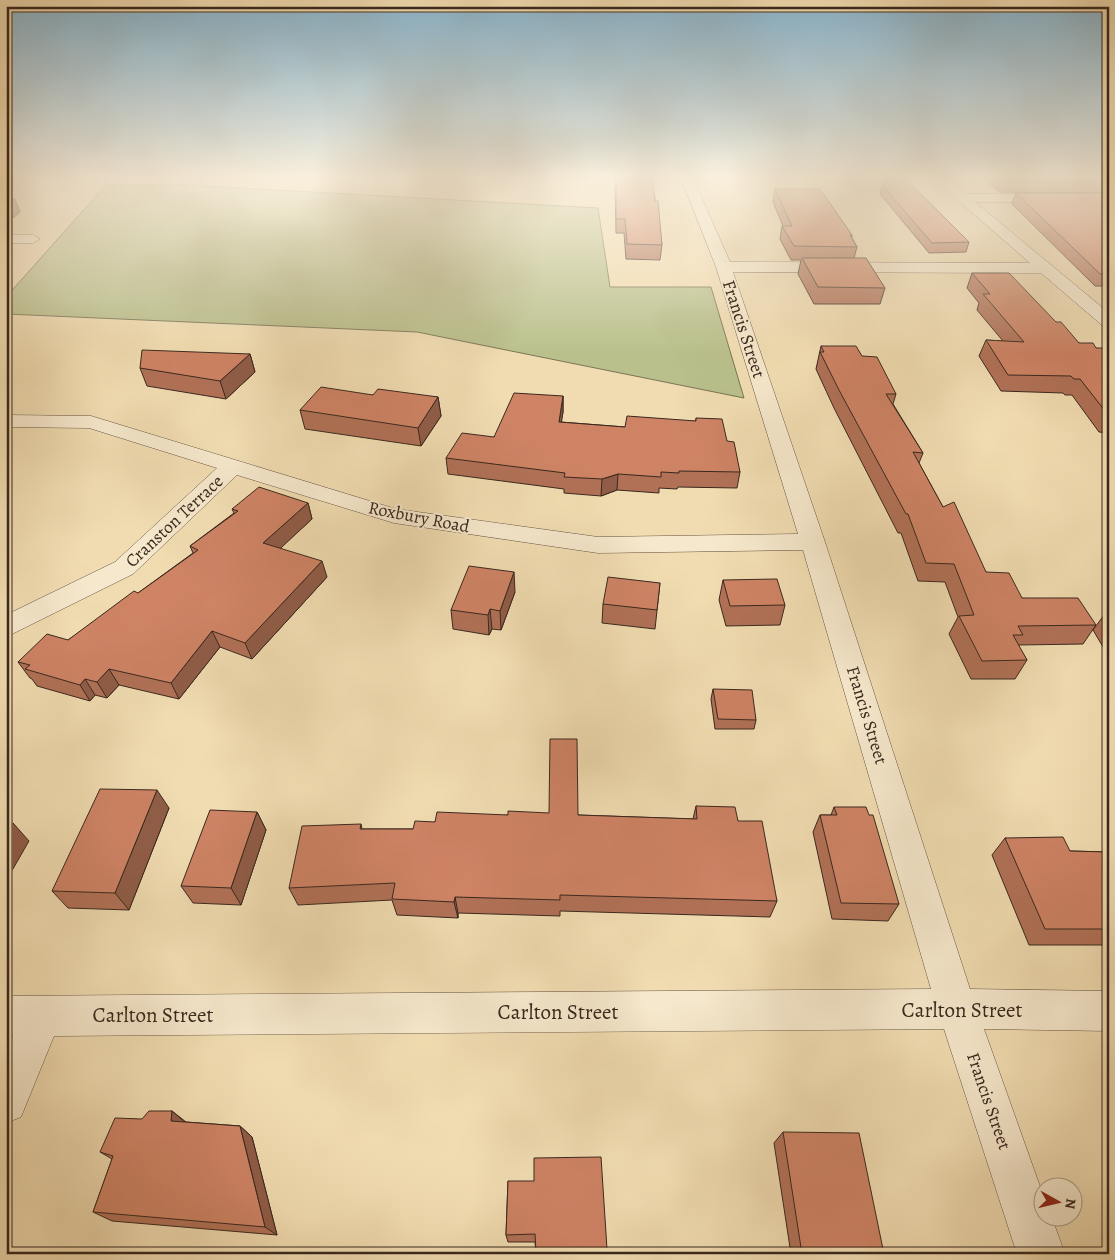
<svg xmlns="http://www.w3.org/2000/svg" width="1115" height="1260" font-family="Alegreya,serif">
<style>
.green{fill:#b9c08c;stroke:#797455}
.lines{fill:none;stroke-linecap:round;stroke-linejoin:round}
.minor-casing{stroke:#675543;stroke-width:1}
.minor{fill:#f6e8cc;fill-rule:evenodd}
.wall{fill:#b17157;stroke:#39281e}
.shaded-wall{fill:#905c47;stroke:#39281e}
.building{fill:#ce8365;stroke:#39281e}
.labels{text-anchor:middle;stroke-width:4;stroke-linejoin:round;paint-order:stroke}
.street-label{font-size:18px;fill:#39281e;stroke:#f6e8cc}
.near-street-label{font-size:21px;fill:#39281e;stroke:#f6e8cc}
</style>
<rect width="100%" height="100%" fill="#f1dcb1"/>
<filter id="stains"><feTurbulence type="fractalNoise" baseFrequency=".004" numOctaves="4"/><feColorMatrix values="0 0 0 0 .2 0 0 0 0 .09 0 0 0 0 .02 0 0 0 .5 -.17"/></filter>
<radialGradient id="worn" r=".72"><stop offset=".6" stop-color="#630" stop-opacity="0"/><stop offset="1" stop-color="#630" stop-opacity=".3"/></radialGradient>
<polygon class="green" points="169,184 598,208 610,287 711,287 744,398 417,332 6,314 6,297 106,185"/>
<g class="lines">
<defs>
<g id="minor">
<polygon points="681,178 693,178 730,262 1030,263 932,178 945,178 965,194 1109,194 1109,202 975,202 1109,313 1109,327 1103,326 1041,273 733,272 825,542 970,989 1109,991 1109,1031 984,1029 1042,1192 1042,1218 1052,1218 1065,1254 1017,1254 944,1029 54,1036 21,1117 6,1123 6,1052 13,1036 6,1036 6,996 931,989 803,550 598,553 394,523 237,475 133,574 6,637 6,615 115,562 217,468 89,428 6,427 6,415 91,416 396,509 598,537 798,534 716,267"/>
<polygon points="6,235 33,235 40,239 33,243 6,243"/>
</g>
</defs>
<use href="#minor" class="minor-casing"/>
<use href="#minor" class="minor"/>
</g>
<g class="wall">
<polygon points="509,178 652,178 662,245 660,260 626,259 624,233 616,233 615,179"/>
<polygon points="983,178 1109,178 1109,193 1000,192"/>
<polygon points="882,185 969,242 966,252 929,253 880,194"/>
<polygon points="775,189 852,235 852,238 857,247 854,258 885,288 880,304 814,304 798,274 801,260 791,260 780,239 782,226 783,226 773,202"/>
<polygon points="1016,193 1109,193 1109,286 1095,286 1012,204"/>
<polygon points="972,273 1056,322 1079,343 1109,352 1109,433 1099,432 1072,395 1065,395 1063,393 1001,391 979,356 986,340 1003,341 977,310 979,303 967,288"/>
<polygon points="821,346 862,356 896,394 893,404 923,453 919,463 943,507 986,572 1022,598 1096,625 1083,644 1018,645 1027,660 1015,679 971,679 949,634 958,617 945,582 918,581 901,533 898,533 834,408 816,369"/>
<polygon points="250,354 255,372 226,399 147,386 140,368"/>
<polygon points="373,395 438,397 441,416 421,446 305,429 300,410"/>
<polygon points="563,396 563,412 561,422 625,427 696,421 696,418 727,441 740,472 737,488 678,487 677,489 659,488 659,493 617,490 601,496 564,493 564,489 448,474 446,458 494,437"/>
<polygon points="308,503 312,519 280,548 327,577 252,659 220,647 179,699 119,685 107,698 95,695 90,701 37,686 32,679 30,678 18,662 68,640 138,593 193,553 190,546 234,513 232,509"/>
<polygon points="723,580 785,605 780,625 726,626 719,600"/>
<polygon points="660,583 655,629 602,623 603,604"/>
<polygon points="515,592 501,630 492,629 489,635 453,629 451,610"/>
<polygon points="1107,611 1109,611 1109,657 1093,630"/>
<polygon points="713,689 756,720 754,729 715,729 711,699"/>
<polygon points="696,806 738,821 777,901 770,917 560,911 560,916 458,913 458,918 397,915 392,900 298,905 289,888 361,824 362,829 413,829 435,822 508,815 578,815 693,819"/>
<polygon points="834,807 899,904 888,921 832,919 813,832 820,815 831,815"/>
<polygon points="169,808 129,910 68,908 52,891"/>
<polygon points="257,812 266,830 241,905 193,903 181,886"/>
<polygon points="1005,838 1070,851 1107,852 1107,851 1109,849 1109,945 1029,945 992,855"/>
<polygon points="172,1111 186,1122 240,1126 252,1137 277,1235 112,1221 93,1212 112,1159 100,1152 142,1119"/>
<polygon points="783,1132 884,1254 791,1254 774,1143"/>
<polygon points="1109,1139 1109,1147 1106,1140"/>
<polygon points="508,1181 607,1249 606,1254 536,1254 535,1242 508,1242 506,1235"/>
</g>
<g class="shaded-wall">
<polygon points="15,199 20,212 6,224 6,206"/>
<polygon points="250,354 255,372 226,399 220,381"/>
<polygon points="563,396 563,412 559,438 559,422"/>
<polygon points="438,397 441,416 421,446 418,428"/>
<polygon points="618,474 617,490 601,496 602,479"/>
<polygon points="308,503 312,519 269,559 263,543"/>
<polygon points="322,561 327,577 252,659 245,643"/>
<polygon points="514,572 515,592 501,630 500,611"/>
<polygon points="490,609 492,629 489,635 488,615"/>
<polygon points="212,631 220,647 179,699 171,683"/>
<polygon points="109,669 119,685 107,698 97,682"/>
<polygon points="85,679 95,695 90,701 80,685"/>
<polygon points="157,790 169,808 129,910 115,893"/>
<polygon points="257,812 266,830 241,905 231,888"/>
<polygon points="13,823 29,841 6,881 6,834"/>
<polygon points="455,897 458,913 458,918 454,902"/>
<polygon points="172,1111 186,1123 171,1121"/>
<polygon points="240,1126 252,1137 277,1235 265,1227"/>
</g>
<g class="building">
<polygon points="616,178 652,178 655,201 658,201 662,245 627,244 625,219 616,219"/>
<polygon points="890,178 905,178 969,242 932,243 882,185"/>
<polygon points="999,178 1109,178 1109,182 1004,182"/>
<polygon points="775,189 820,189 852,235 850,235 857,247 794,246 782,226 792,226"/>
<polygon points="1016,193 1109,193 1109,274 1100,274"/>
<polygon points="6,199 15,199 6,206"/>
<polygon points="802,258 866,258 885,288 818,287"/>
<polygon points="972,273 1009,273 1056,322 1061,322 1079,343 1093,343 1096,348 1106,348 1109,352 1109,416 1080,379 1074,379 1071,376 1008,375 986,340 1024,342 983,294 990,294"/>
<polygon points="821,346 856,346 862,356 877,357 896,394 886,394 923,453 913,452 943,507 954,502 986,572 1009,573 1022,598 1078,598 1096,625 1018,626 1023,635 1013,635 1027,660 982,661 959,616 974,615 954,564 926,563 908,514 906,514 839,390 820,352 824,352"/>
<polygon points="142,350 250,354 220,381 140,368"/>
<polygon points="321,387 373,395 378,389 438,397 418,428 300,410"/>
<polygon points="514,393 563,396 559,422 625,427 627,416 696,421 696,418 722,419 727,441 734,442 740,472 679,471 679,473 661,472 661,477 618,474 602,479 564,477 565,473 446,458 462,433 494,437"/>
<polygon points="259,487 308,503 263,543 322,561 245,643 212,631 171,683 109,669 97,682 85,679 80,685 25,669 30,665 18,662 47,634 68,640 134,591 138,593 198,550 190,546 238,511 232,509"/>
<polygon points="469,566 514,572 500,611 490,609 488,615 451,610"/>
<polygon points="608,577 660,583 657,610 603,604"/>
<polygon points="777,579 785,605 730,606 723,580"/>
<polygon points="713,689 752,690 756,720 718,719"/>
<polygon points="550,739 577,739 578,815 697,819 696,806 735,807 738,821 762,821 777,901 560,895 560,900 455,897 454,902 392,899 395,883 289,888 302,826 361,824 360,829 413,829 415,821 435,822 437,812 508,815 508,811 549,813"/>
<polygon points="100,789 157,790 115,893 52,891"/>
<polygon points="834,807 866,807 869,815 873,815 899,904 841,903 820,815 837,815"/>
<polygon points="210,810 257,812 231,888 181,886"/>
<polygon points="6,823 13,823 6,834"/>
<polygon points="1063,837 1070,851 1109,852 1109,929 1045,929 1005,838"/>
<polygon points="149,1111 172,1111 171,1121 240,1126 265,1227 93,1212 113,1156 100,1152 115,1118 142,1119"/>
<polygon points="783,1132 859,1133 884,1254 802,1254"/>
<polygon points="601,1157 607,1249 536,1252 535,1234 506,1235 508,1181 534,1181 534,1158"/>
</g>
<linearGradient id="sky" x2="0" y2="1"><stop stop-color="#89b7d1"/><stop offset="0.5" stop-color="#f9efdc"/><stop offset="1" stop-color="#f9efdc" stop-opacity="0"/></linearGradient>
<rect width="1115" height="354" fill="url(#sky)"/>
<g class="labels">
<g class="street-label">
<text transform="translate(744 329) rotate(72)" y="6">Francis Street</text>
<text transform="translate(419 517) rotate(11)" y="6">Roxbury Road</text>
<text transform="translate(174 521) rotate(-43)" y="6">Cranston Terrace</text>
<text transform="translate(867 715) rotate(73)" y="6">Francis Street</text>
<text transform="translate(989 1101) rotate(71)" y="6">Francis Street</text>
</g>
<g class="near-street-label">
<text x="962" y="1017">Carlton Street</text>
<text x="558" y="1019">Carlton Street</text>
<text x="153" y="1022">Carlton Street</text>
</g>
</g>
<rect width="1115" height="1260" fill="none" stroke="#f1dcb1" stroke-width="25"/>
<rect x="8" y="8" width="1100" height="1245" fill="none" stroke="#39281e" stroke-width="2.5"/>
<rect x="12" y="12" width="1090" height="1235" fill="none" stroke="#39281e"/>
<g transform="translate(1058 1202) rotate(98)"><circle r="24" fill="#f6e8cc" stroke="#aa9b86"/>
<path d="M0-4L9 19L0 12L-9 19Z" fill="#8f2418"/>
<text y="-8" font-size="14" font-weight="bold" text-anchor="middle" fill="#39281e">N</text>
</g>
<rect width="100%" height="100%" filter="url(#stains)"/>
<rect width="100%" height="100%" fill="url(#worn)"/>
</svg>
